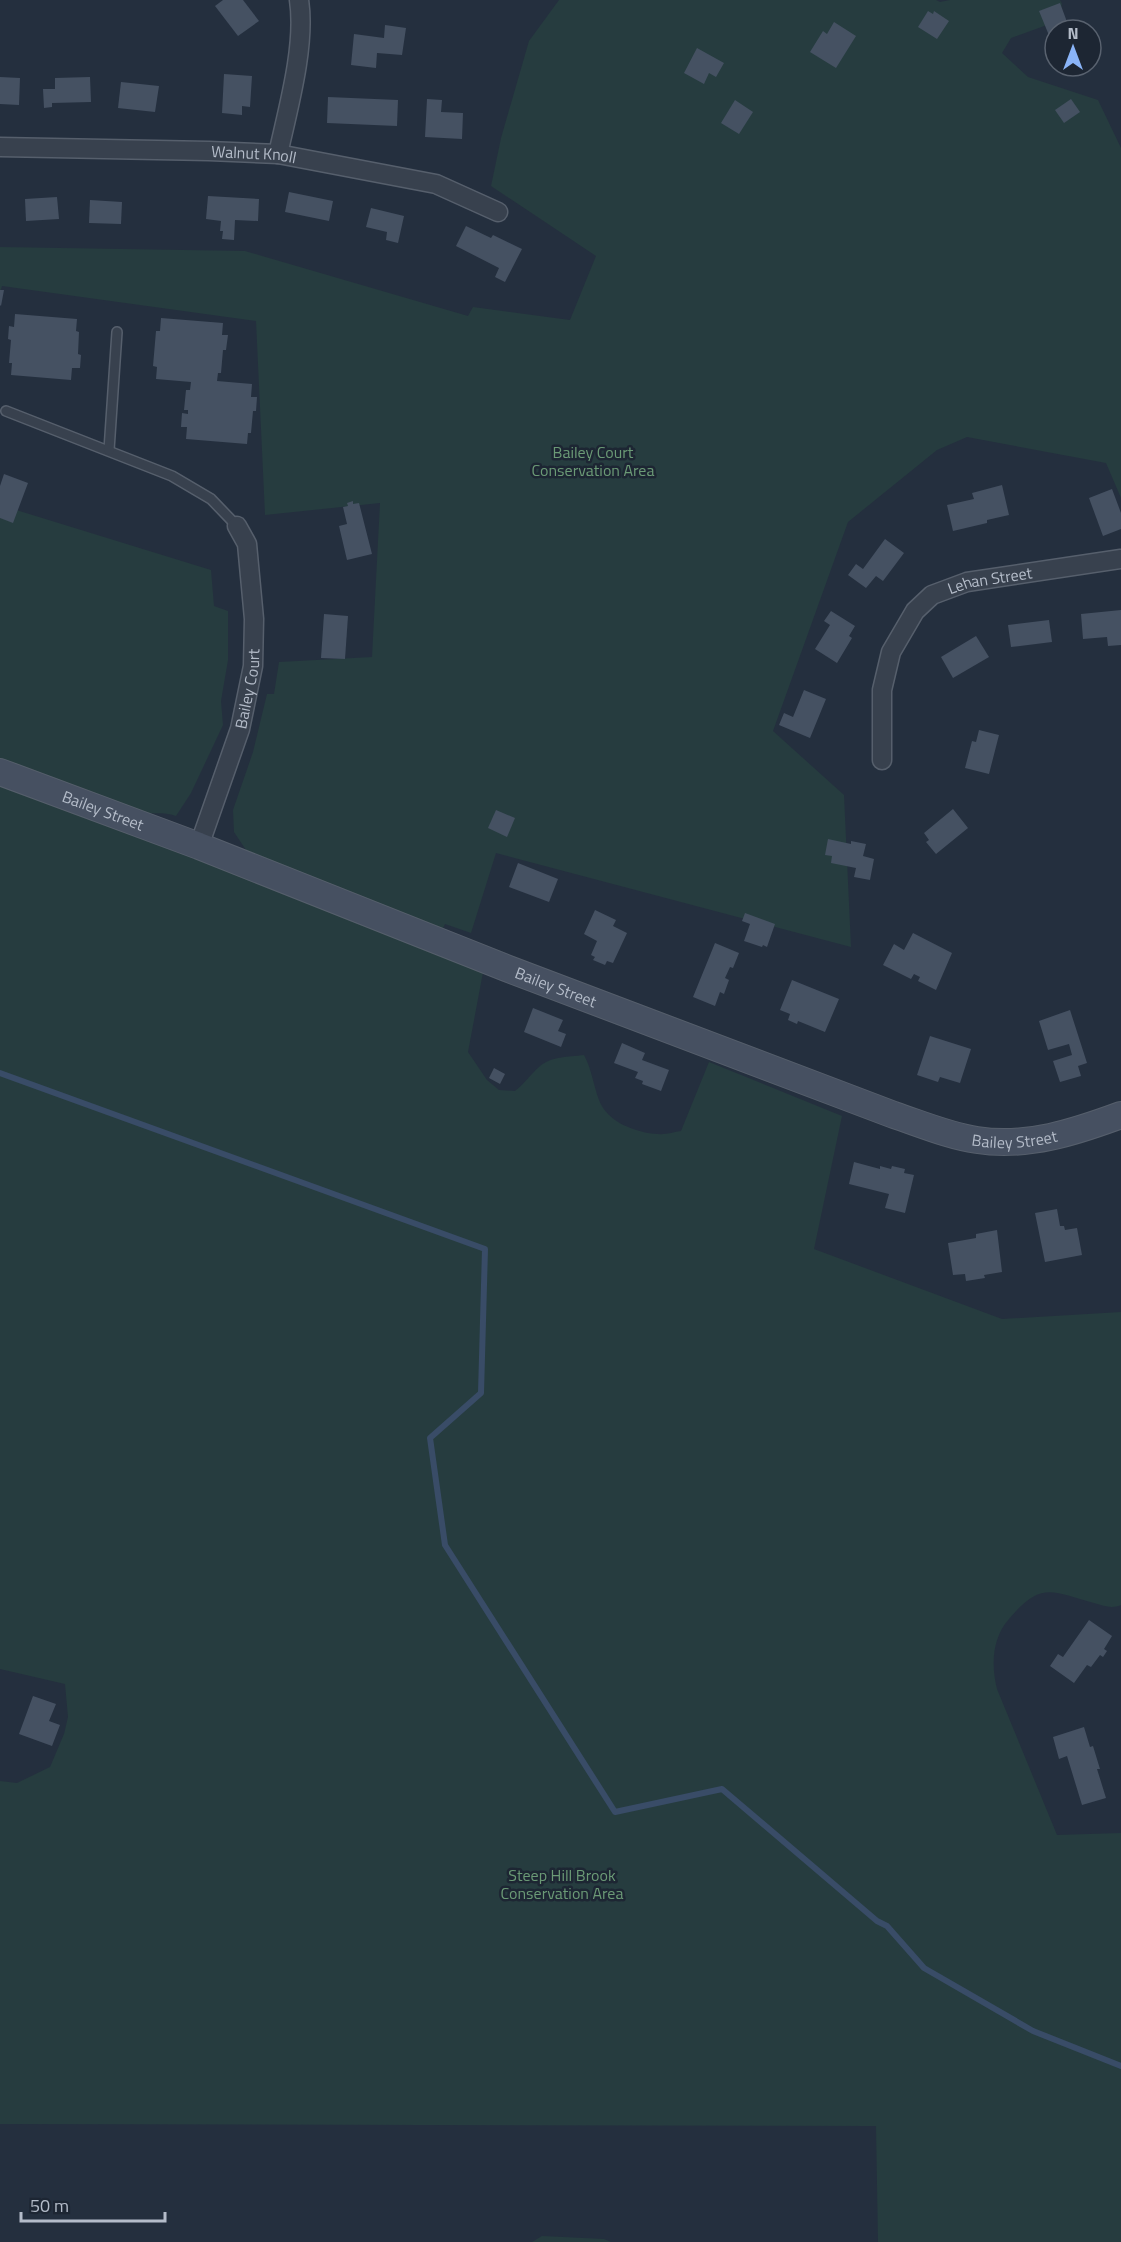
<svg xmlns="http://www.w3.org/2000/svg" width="1121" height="2242" font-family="'Titillium Web',sans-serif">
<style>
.green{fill:#263c3f}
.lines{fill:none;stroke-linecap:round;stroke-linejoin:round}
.stream{stroke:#394c67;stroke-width:6}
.building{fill:#455162}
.lane-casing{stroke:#565f6c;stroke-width:12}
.street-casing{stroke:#565f6c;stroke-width:21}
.secondary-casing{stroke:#565f6c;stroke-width:28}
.lane{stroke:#38414e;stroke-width:9}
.street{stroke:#38414e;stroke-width:18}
.secondary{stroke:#465061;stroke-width:26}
.labels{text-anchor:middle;stroke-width:5;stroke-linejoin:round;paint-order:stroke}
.street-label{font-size:16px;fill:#b4bcc9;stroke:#1d2633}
.park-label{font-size:16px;fill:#6b9a76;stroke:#1d2633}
</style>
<rect width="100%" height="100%" fill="#242f3e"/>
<g class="green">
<polygon points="559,0 936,0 940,2 950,0 1060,0 1062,4 1058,21 1011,38 1002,53 1028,77 1098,100 1121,148 1121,498 1106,463 967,437 937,450 848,522 773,731 844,795 851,947 496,853 471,933 445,924 442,930 245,855 246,850 234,832 233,810 253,752 267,694 274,694 279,662 372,657 380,503 265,515 256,321 2,286 0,292 0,247 245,251 468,316 473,307 570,320 596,256 491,186 501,138 529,41"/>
<path d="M0,505L211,570L214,606L228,611V660L221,701L223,725L191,793L176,816C163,811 151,815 137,812L0,759Z"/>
<path d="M0,786L484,967L468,1052L487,1080L499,1090L515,1091C524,1084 530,1075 539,1067C551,1056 568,1057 584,1055C592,1070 593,1084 599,1100C607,1122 636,1133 658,1134C665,1135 674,1132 681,1131L709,1062L842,1116L814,1249L1002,1319L1121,1312V1605C1111,1609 1105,1606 1094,1603C1051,1591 1041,1581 1009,1619C992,1638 991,1665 997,1689L1057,1835L1121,1833V2242H878L876,2126L0,2124V1781L17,1783L50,1767L64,1734L68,1717L65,1684L0,1669Z"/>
<polygon points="542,2236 604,2239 611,2242 532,2242"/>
</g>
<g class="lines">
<polyline class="stream" points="0,1073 485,1249 481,1393 430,1438 445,1545 615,1812 722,1789 877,1921 887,1926 924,1968 1033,2031 1121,2066"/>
</g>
<g class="building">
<polygon points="223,0 243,0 259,21 238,36 215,6"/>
<polygon points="1060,3 1070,30 1055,30 1055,50 1039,11"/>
<polygon points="928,11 933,14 934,11 949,21 937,39 918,27"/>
<polygon points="834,22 856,36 836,68 810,52 823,31 827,34"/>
<polygon points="385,25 406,28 402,55 377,53 376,68 351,65 354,34 384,38"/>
<polygon points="697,48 724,63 716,77 709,73 704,84 684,73"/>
<polygon points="224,74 252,76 250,107 242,106 242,115 222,113"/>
<polygon points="0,77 20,78 19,105 0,104"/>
<polygon points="90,77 91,102 52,103 52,107 44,108 43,89 55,89 55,78"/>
<polygon points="121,82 159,86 155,112 118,108"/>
<polygon points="328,97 398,100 397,126 327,123"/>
<polygon points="427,99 442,100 441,112 463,113 462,139 425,137"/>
<polygon points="1071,99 1080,112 1064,123 1055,110"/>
<polygon points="735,100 753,112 739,134 721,123"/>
<polygon points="289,192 333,201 329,221 285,212"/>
<polygon points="208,196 259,199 258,221 235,220 234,240 222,239 223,231 220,231 221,221 206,219"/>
<polygon points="57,197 59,219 26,221 25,199"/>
<polygon points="90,200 122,202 121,224 89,223"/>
<polygon points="371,208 404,216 398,243 386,240 387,232 366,227"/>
<polygon points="466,226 491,238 493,235 522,249 505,282 495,277 499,268 456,246"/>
<polygon points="0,290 4,290 1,306 0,305"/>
<polygon points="15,314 77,319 76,331 79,332 78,354 81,355 80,368 72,368 71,380 11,375 12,363 9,363 11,340 8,339 9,326 14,327"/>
<polygon points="161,318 223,323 222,335 228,335 226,350 223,350 221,373 218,373 217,381 252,384 251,397 257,397 256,411 253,411 251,433 248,433 247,444 186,439 187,427 181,427 182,413 188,414 188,410 184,410 186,390 190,390 191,382 156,379 157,367 153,366 156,331 160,331"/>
<polygon points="4,474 28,483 13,523 0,518 0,486"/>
<polygon points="1002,485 1009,515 987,520 987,523 953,531 947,505 974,499 972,493"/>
<polygon points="1112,489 1121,513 1121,529 1103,536 1089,498"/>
<polygon points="353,501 353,504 359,503 372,554 347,560 339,526 347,524 343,507 348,506 347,503"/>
<polygon points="885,539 904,553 883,581 876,576 866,588 848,575 856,564 863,569"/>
<polygon points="1121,610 1121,645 1108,646 1107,637 1083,639 1081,614"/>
<polygon points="831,611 855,626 849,636 852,638 837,663 815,649 830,625 824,621"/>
<polygon points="324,614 348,616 345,659 321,658"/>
<polygon points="1049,620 1052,642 1011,647 1008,625"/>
<polygon points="976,636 989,657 953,678 941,657"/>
<polygon points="804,690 826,699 810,738 779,725 784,713 793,717"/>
<polygon points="979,730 999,735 989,774 965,768 972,741 976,742"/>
<polygon points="953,809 968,828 936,854 926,842 929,840 924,833"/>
<polygon points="496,810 515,818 507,837 488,828"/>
<polygon points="828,839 851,844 851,841 866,844 863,856 874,859 870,880 854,877 856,868 831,863 832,856 825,855"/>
<polygon points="518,863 558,879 549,902 509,887"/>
<polygon points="595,910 616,920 613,926 627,933 613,963 607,961 605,965 593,960 595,957 591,955 597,941 584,934"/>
<polygon points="745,913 775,924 767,947 763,945 762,947 744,941 750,924 742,921"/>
<polygon points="913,933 952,953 936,990 918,981 920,977 914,974 911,979 883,965 894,944 904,950"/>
<polygon points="715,943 739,953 733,968 730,967 725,978 729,980 724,994 720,992 715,1006 693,997"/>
<polygon points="792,980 839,999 825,1032 798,1021 797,1024 788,1020 790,1014 780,1010"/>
<polygon points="533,1008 563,1020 558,1031 566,1034 561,1047 524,1032"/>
<polygon points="1070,1010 1087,1063 1078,1066 1081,1076 1060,1082 1053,1061 1072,1055 1069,1044 1048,1050 1039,1021"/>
<polygon points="930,1036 971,1049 960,1083 940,1077 938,1082 917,1075"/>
<polygon points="622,1043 645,1053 642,1060 669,1070 661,1091 642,1084 643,1081 635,1078 638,1072 614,1063"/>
<polygon points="494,1068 505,1074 500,1084 489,1078"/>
<polygon points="854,1162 880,1169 880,1166 891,1169 892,1166 905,1169 904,1173 914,1175 905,1213 885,1208 889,1194 849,1184"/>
<polygon points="1057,1209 1060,1226 1064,1226 1065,1230 1077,1228 1082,1255 1045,1262 1035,1213"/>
<polygon points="997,1230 1002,1272 984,1275 985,1278 966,1281 965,1274 953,1275 948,1243 976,1238 976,1234"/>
<polygon points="1089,1620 1112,1636 1104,1649 1107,1651 1103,1657 1100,1655 1091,1667 1087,1665 1074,1683 1050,1666 1058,1654 1063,1657"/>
<polygon points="33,1696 56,1704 49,1721 60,1725 52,1746 19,1734"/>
<polygon points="1084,1727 1090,1747 1093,1746 1100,1769 1097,1769 1106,1798 1082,1805 1067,1756 1059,1759 1053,1737"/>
</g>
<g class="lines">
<defs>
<g id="lane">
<polyline points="6,411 172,476 211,499 237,526"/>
<polyline points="109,450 117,332"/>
</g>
<g id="street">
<path id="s1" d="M0,147L209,151L278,154L436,184L498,212"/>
<path d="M278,154C288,109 306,45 299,0"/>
<path id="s2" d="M882,760V690L891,652L915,611L932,595L967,582L1121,559"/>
<path id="s3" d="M199,846L240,729L253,666L254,619L247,544L237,526"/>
</g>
<g id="secondary">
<path id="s4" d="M0,772L199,846L506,968L894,1115C921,1124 949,1136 977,1140C1027,1148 1075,1132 1121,1115"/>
</g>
</defs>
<use href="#lane" class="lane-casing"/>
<use href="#street" class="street-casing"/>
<use href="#secondary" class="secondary-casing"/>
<use href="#lane" class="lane"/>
<use href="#street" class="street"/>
<use href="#secondary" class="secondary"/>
</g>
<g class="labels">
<g class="street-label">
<text dy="6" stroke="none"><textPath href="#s1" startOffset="254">Walnut Knoll</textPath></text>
<text dy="6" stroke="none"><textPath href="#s2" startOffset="240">Lehan Street</textPath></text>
<text dy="6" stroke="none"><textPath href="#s3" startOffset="165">Bailey Court</textPath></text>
<text dy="6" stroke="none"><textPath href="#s4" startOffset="110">Bailey Street</textPath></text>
<text dy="6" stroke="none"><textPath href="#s4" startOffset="596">Bailey Street</textPath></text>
<text dy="6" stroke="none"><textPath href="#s4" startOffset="1082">Bailey Street</textPath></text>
</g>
<g class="park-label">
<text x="593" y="458">Bailey Court<tspan x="593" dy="18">Conservation Area</tspan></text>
<text x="562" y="1881">Steep Hill Brook<tspan x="562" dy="18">Conservation Area</tspan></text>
</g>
</g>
<g transform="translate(1073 48)"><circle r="28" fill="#1d2633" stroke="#59626f" stroke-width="1.5"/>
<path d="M0-4.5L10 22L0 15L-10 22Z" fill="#8ab4f8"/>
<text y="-9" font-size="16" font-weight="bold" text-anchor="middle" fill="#b4bcc9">N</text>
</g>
<path d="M21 2212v9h144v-9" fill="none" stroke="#b4bcc9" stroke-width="3"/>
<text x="30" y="2212" font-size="18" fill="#b4bcc9" stroke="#1d2633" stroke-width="4.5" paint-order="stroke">50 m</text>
</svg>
